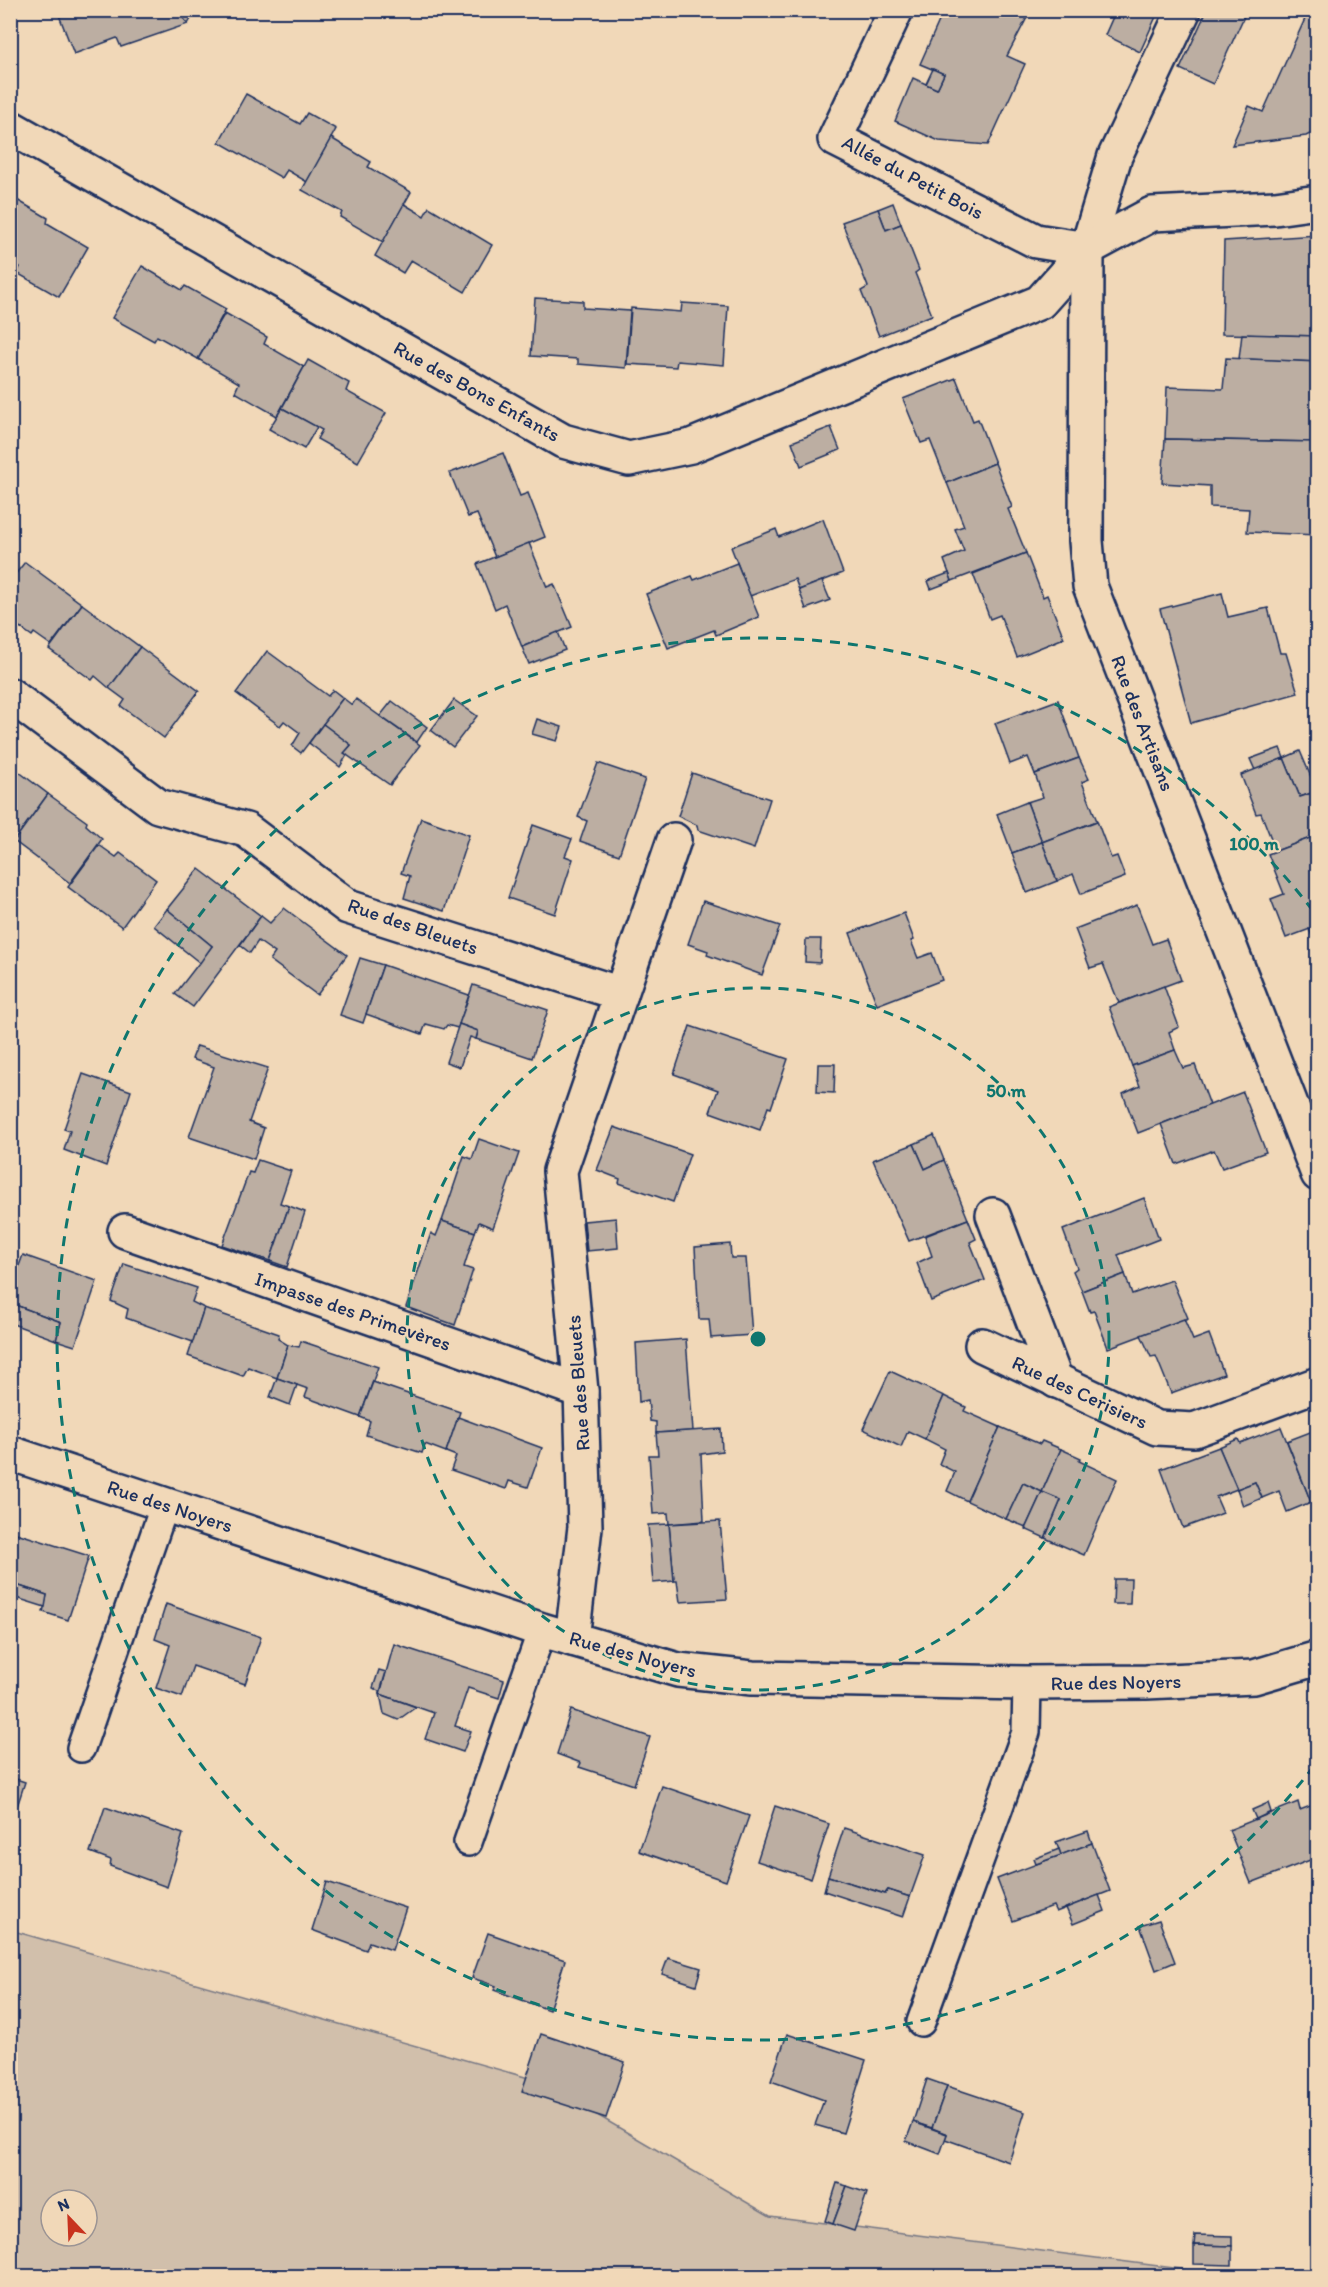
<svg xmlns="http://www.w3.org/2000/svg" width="1328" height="2287" font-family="Itim,sans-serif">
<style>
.green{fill:#d1bfab;stroke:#767784;stroke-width:1.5;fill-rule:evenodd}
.building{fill:#bcaea2;stroke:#1b2f5e;stroke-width:1.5}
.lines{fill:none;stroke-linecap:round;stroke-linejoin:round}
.service-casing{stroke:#1b2f5e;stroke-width:32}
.pedestrian-casing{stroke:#1b2f5e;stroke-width:38}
.minor-casing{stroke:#1b2f5e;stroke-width:38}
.service{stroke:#f1d8b8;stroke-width:27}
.pedestrian{stroke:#f1d8b8;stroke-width:33}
.minor{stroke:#f1d8b8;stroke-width:33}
.ring{fill:none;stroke:#0f766e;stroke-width:3;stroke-dasharray:10 8}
.labels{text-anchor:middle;stroke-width:4.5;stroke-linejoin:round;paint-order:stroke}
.street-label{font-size:20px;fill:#1b2f5e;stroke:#f1d8b8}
.centre{fill:#0f766e;stroke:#f1d8b8;stroke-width:3}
.ring-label{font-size:18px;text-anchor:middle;font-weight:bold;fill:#0f766e;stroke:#f1d8b8;stroke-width:4.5;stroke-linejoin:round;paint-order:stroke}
</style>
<rect width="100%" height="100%" fill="#f1d8b8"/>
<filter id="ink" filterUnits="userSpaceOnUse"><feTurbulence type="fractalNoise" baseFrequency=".0167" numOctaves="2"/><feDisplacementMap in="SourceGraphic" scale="12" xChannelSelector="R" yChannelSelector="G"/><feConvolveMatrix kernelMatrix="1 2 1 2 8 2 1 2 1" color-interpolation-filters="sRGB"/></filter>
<g filter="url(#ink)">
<path class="green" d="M10,1930L539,2081L770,2216L1236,2276H11ZM51,2200H87V2236H51Z"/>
<g class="building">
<polygon points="57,10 177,10 188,24 121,47 117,38 74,54"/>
<polygon points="177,10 196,10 188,24"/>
<polygon points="944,10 1031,10 1007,56 1025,64 988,145 939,141 895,121 913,78 937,89 944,74 920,64"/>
<polygon points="1116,10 1159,10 1140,52 1105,35"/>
<polygon points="1207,10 1247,10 1213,84 1180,69"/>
<polygon points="1309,10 1318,10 1318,130 1306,136 1232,145 1249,106 1263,112"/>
<polygon points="933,69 944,74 937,89 926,84"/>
<polygon points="246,94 300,124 307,113 336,129 307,182 287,170 282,178 219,142"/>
<polygon points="331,138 371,162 368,167 411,192 383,242 340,217 342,212 302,190"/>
<polygon points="10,196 48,218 47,223 88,247 59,297 17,273 20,267 10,261"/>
<polygon points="893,203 901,224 886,230 878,209"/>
<polygon points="404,204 424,216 429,207 492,245 465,292 411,260 403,273 375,256"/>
<polygon points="878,209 886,230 901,224 919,270 915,273 932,315 879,336 861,291 868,287 842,222"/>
<polygon points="1318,235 1318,336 1222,334 1224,241"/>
<polygon points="142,266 182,290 185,286 226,309 198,359 157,336 154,341 112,318"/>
<polygon points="535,298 583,301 583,308 630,311 626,368 578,364 578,359 531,356"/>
<polygon points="682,303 728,306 724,365 677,361 676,367 627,364 631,308 681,312"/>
<polygon points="225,313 267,337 264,344 304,367 277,416 235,392 239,383 198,359"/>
<polygon points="1242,334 1318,336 1318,362 1239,359"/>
<polygon points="1226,358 1318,362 1318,442 1165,439 1167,387 1223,389"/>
<polygon points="308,360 349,383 346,391 386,413 358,462 317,439 322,430 282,408"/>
<polygon points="956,378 973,421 978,419 995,463 947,483 930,440 921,443 903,399"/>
<polygon points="282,408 317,427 304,449 269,429"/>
<polygon points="831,427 840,450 801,466 792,442"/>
<polygon points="1165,439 1318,442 1318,535 1247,532 1249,509 1210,507 1210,486 1162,483"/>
<polygon points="503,453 520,496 528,493 545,537 495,557 477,514 468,517 450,473"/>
<polygon points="995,463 1012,507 1008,509 1026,553 952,581 944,560 964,551 955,529 964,526 947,483"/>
<polygon points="823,519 843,573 799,590 795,579 750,596 731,547 776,529 779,537"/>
<polygon points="529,543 547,587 554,584 572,627 522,647 505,604 495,609 477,564"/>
<polygon points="1026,553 1043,597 1047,595 1064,638 1017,657 1000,615 990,619 973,574"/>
<polygon points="25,562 82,604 51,645 34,633 32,636 10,620 10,581"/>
<polygon points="737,563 759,617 716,635 714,630 668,648 646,594 692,576 694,580"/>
<polygon points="949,573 952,581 931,589 928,581"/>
<polygon points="822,581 830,600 806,609 799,590"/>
<polygon points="1222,593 1228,617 1268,608 1280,653 1286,653 1298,693 1191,723 1160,609"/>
<polygon points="82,604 140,647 109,688 95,676 92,680 49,649"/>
<polygon points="558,632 565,650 529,664 522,647"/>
<polygon points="140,647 199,691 164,738 121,706 125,700 109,688"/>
<polygon points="267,651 328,696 333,690 343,698 301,753 292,746 300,733 284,721 280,726 236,693"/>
<polygon points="343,698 352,705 356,699 420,745 390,785 344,753 351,745 323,724"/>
<polygon points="454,700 477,716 453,747 431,730"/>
<polygon points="1058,700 1079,758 1035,774 1028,757 1010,764 995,723"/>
<polygon points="392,701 427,727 417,742 380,716"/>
<polygon points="537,719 562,727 557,741 532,734"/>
<polygon points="323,724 351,745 344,753 347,755 340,767 309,743"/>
<polygon points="1280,748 1284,758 1255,770 1250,759"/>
<polygon points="1300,751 1317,791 1300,797 1284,758"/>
<polygon points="1079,758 1089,779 1082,782 1097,821 1042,842 1027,802 1043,797 1035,774"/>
<polygon points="1284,758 1300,797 1318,791 1318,835 1276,851 1261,813 1256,814 1241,775"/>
<polygon points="598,763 645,779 619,855 580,841 587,821 578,817"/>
<polygon points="10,765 48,794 14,841 10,838"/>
<polygon points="692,773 770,799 754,849 698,830 697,825 678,816"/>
<polygon points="48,794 87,822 86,825 102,839 70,883 14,841"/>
<polygon points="1027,802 1042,842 1012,853 997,814"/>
<polygon points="421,818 469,835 444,911 404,898 410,876 401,873"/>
<polygon points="1097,821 1111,858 1117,856 1125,877 1081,894 1073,874 1057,881 1042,842"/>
<polygon points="533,825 572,839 565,856 573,859 555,914 508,898"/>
<polygon points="1318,835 1318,926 1286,938 1271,899 1284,894 1268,854"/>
<polygon points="1042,842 1057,881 1027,893 1012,853"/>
<polygon points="99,845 116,857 120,853 156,880 122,927 68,887"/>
<polygon points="199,869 261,916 193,1007 175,994 212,946 167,909"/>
<polygon points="703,901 780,926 762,975 707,955 708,951 688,944"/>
<polygon points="1137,905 1152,944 1166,939 1181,980 1119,1003 1103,964 1090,968 1075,929"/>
<polygon points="284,908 347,955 317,995 270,960 275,953 258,941 250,953 240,945 261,916 270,923"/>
<polygon points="167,909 212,946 200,963 154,926"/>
<polygon points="904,913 914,940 911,941 918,958 932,953 942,980 877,1005 850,933"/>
<polygon points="1318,926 1318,950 1309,929"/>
<polygon points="806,939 821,939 820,963 805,962"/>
<polygon points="360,958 383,965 363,1023 340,1015"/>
<polygon points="383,965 469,995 458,1028 447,1025 444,1029 426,1024 422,1034 366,1014"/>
<polygon points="473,985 548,1010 532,1058 476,1039 478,1031 459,1024"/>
<polygon points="1164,986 1179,1027 1169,1032 1175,1050 1132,1066 1109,1007"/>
<polygon points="459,1024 478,1031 476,1039 470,1037 460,1067 446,1062"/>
<polygon points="690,1026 788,1059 771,1108 768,1107 760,1130 710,1112 718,1090 674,1074"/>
<polygon points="197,1046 268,1068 249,1122 264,1128 254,1159 189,1137 214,1067 192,1059"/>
<polygon points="1175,1050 1183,1068 1195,1065 1210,1105 1138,1133 1123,1094 1140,1086 1132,1066"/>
<polygon points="818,1064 835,1064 834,1093 817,1092"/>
<polygon points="83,1074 131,1091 106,1166 64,1150 70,1131 64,1129"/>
<polygon points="1243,1092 1266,1152 1222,1168 1214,1150 1176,1164 1161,1124"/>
<polygon points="614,1127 690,1154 673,1202 619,1183 620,1179 597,1170"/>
<polygon points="934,1135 944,1160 925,1169 914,1144"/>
<polygon points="479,1139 519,1153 493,1228 479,1222 475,1232 442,1221 464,1156 472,1159"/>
<polygon points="914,1144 925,1169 944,1160 968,1219 909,1241 873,1160"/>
<polygon points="258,1160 291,1171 280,1203 289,1206 270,1261 222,1245 249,1172 253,1173"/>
<polygon points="1144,1198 1159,1239 1118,1255 1125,1274 1082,1291 1073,1271 1077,1268 1063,1230"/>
<polygon points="289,1206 305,1212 287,1267 270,1261"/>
<polygon points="616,1218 618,1248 587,1251 584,1221"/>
<polygon points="968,1219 976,1239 970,1242 985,1280 931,1301 917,1263 932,1256 925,1236"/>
<polygon points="442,1221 475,1232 464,1267 473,1270 455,1325 406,1307 431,1233 436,1236"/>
<polygon points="730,1244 731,1258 746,1258 752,1335 711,1338 709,1319 699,1319 695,1247"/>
<polygon points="23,1255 97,1281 75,1346 56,1340 61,1322 10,1303 10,1290"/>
<polygon points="124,1264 197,1288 192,1302 204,1308 193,1342 126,1318 128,1309 111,1301"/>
<polygon points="1125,1274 1132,1294 1172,1280 1188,1318 1108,1348 1094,1311 1090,1312 1082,1291"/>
<polygon points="10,1303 61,1322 56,1340 10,1323"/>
<polygon points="204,1308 279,1334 278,1339 288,1345 277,1378 248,1367 243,1376 188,1356"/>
<polygon points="1184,1319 1193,1340 1209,1334 1224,1374 1171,1393 1156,1356 1151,1357 1141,1335"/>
<polygon points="686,1339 693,1431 656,1433 656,1422 650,1421 648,1400 639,1402 636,1343"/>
<polygon points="301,1341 378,1367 360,1417 305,1397 308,1389 277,1378 288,1345 299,1347"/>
<polygon points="890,1371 944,1396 925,1439 908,1431 901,1447 863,1429"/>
<polygon points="277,1378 297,1385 290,1405 270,1397"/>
<polygon points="373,1382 460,1412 446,1452 425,1444 422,1453 366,1435 370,1421 360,1417"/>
<polygon points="944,1396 966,1407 964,1411 1000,1427 967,1501 947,1491 955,1472 939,1464 945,1449 925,1439"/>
<polygon points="458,1417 542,1448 528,1487 509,1481 506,1489 451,1470 456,1456 446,1452"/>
<polygon points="1000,1427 1040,1444 1042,1441 1061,1449 1042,1492 1023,1483 1006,1519 967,1501"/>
<polygon points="1281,1427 1311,1502 1287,1512 1279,1491 1262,1498 1255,1482 1237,1489 1219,1447 1238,1439 1240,1443"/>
<polygon points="721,1429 722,1451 701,1454 704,1521 669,1524 668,1513 653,1514 649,1455 658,1455 656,1433"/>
<polygon points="1318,1429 1318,1499 1311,1502 1287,1441"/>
<polygon points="1219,1447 1237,1489 1216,1497 1223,1513 1183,1528 1161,1469"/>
<polygon points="1061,1449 1081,1458 1079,1461 1117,1479 1084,1555 1045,1538 1061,1500 1042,1492"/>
<polygon points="1255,1482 1262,1498 1243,1506 1237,1489"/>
<polygon points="1023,1483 1042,1492 1026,1527 1006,1519"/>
<polygon points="1042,1492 1061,1500 1045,1538 1025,1529"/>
<polygon points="720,1521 727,1599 680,1602 677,1581 674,1581 669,1524"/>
<polygon points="669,1524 674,1581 653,1583 648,1525"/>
<polygon points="10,1531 89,1556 68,1620 43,1612 47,1595 10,1583"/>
<polygon points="1114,1579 1131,1579 1130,1604 1113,1604"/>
<polygon points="10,1583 47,1595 45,1607 10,1596"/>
<polygon points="166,1604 261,1637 245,1684 193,1666 182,1697 156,1688 170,1645 155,1639"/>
<polygon points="394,1644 504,1680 499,1698 468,1688 455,1726 471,1731 463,1752 425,1739 434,1713 380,1694"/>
<polygon points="379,1670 386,1672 380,1692 373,1688"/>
<polygon points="380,1694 416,1707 398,1720 384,1714"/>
<polygon points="571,1710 650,1737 634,1785 579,1767 581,1763 557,1754"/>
<polygon points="10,1777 25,1782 11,1825 10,1825"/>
<polygon points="662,1786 749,1816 726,1881 639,1851"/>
<polygon points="1298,1802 1300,1810 1318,1803 1318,1857 1251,1883 1229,1830"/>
<polygon points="1268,1803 1271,1812 1256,1819 1252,1810"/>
<polygon points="775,1806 829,1824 811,1879 757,1861"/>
<polygon points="105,1807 183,1834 167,1887 110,1866 111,1860 90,1852"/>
<polygon points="844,1828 925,1855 910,1897 888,1890 885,1894 828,1876"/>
<polygon points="1088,1831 1092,1843 1061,1855 1056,1842"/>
<polygon points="1092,1843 1110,1891 1056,1912 1053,1906 1013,1921 997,1879"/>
<polygon points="1059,1849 1061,1855 1036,1864 1034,1859"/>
<polygon points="828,1876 885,1894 888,1890 910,1897 903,1917 824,1891"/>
<polygon points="327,1882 406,1908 392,1950 369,1942 366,1950 312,1930"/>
<polygon points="1099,1895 1105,1911 1073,1924 1066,1908"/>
<polygon points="1159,1920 1175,1962 1156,1970 1140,1926"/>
<polygon points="488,1933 565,1960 549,2010 494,1990 496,1986 472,1978"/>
<polygon points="668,1958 701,1968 696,1985 662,1974"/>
<polygon points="541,2034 625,2062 606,2118 522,2091"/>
<polygon points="787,2034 866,2060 843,2133 815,2125 824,2100 771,2081"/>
<polygon points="927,2079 947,2086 932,2128 913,2122"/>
<polygon points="947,2086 1025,2112 1009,2162 945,2139 947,2134 932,2128"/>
<polygon points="913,2122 947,2134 940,2154 906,2141"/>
<polygon points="837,2183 847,2186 833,2224 825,2221"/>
<polygon points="847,2186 867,2193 854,2231 833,2224"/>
<polygon points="1195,2235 1232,2236 1232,2246 1194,2245"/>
<polygon points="1194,2245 1232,2246 1232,2265 1194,2264"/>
</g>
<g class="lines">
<defs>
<g id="service">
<polyline points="81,1748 165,1504"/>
<polyline points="468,1842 542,1630"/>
<polyline points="921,2022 1026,1732 1027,1683"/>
</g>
<polyline id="pedestrian" points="1087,249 1115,156 1184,10"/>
<g id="minor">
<polyline points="896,10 835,139 1036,241 1087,249"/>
<polyline points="10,127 563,441 629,459 691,446 1040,302 1087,249 1152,214 1275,208 1318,202"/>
<polyline points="1087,249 1086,541 1090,586 1318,1174"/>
<polyline points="10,695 158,806 246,830 348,907 621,994"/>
<polyline points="993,1215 1056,1381"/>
<polyline points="125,1231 581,1391"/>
<polyline points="982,1345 1157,1428 1194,1430 1318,1384"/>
<polyline points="10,1453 542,1630 678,1670 752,1678 1027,1683 1146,1682 1254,1677 1318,1658"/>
<polyline points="572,1639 585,1527 581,1391 560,1171 674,840"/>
</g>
</defs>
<use href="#service" class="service-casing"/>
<use href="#pedestrian" class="pedestrian-casing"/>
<use href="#minor" class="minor-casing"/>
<use href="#service" class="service"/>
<use href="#pedestrian" class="pedestrian"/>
<use href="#minor" class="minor"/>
</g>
</g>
<g class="ring">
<circle cx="758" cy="1339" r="351"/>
<path d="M1314 1766A701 701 0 1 1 1314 912"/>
</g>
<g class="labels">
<g class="street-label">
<text transform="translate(913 177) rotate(28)" y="7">Allée du Petit Bois</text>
<text transform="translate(477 391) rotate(29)" y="7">Rue des Bons Enfants</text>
<text transform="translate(1143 723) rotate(69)" y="7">Rue des Artisans</text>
<text transform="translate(413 926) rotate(19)" y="7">Rue des Bleuets</text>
<text transform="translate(353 1311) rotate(19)" y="7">Impasse des Primevères</text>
<text transform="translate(578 1383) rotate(-94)" y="7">Rue des Bleuets</text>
<text transform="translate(1080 1392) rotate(25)" y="7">Rue des Cerisiers</text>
<text transform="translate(170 1506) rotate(18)" y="7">Rue des Noyers</text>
<text transform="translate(633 1654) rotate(15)" y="7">Rue des Noyers</text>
<text transform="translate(1116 1682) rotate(-1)" y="7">Rue des Noyers</text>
</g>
</g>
<circle cx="758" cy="1339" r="9" class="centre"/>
<g class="ring-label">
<text x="1254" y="850">100 m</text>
<text x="1006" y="1097">50 m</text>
</g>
<rect width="1328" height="2287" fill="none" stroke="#f1d8b8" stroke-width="36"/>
<rect x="18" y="18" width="1292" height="2251" fill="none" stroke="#1b2f5e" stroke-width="2" filter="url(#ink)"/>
<g transform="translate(69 2218) rotate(337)"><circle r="28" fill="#f1d8b8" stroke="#9b9494" stroke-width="1.5"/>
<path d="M0-4.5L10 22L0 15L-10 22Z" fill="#c8321e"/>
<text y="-9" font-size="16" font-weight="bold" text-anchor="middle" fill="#1b2f5e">N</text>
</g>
</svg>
